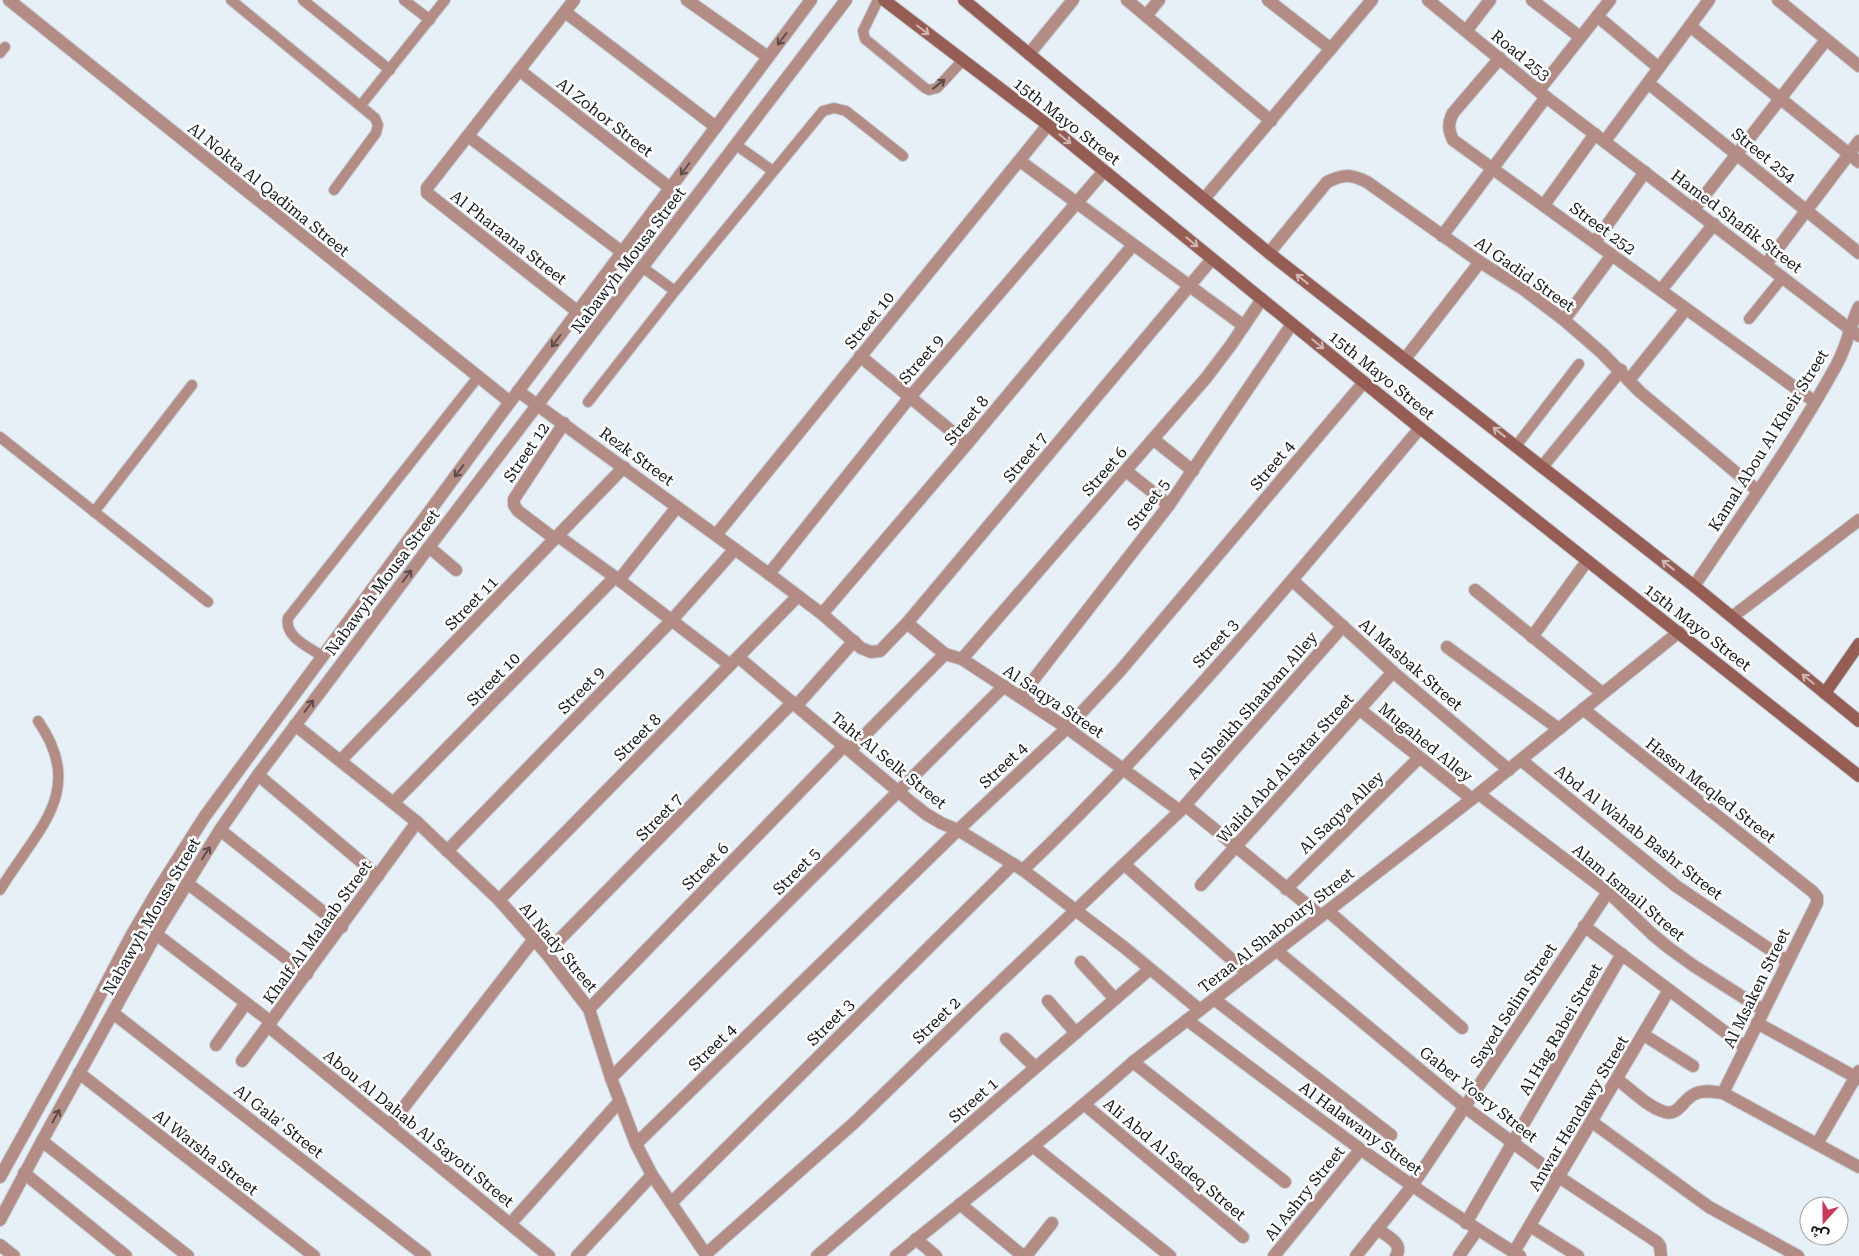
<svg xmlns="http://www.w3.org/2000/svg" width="1859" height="1256" font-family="'Roboto Serif','Noto Sans Arabic',serif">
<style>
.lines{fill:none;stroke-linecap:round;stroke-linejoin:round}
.lane-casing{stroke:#c5cdd4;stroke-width:12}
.street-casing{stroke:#c5cdd4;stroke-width:14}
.secondary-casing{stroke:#c5cdd4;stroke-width:14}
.lane{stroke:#b48c86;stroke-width:10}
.street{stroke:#b48c86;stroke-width:12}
.secondary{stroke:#955d54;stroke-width:12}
.oneway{stroke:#cfb6b2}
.oneway2{stroke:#5d4c4b}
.labels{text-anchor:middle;stroke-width:5;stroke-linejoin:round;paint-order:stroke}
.street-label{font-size:16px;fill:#15181b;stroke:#fff}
</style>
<rect width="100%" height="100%" fill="#e7f0f7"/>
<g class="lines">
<defs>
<g id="lane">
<polyline points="231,0 375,118 378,125 376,133 334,190"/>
<polyline points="303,0 390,70"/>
<polyline points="404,0 430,20"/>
<polyline points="878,0 863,31 865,39 925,88 929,90 937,88 963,60"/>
<polyline points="0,53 5,47"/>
<polyline points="361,105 445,0"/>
<polyline points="736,145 773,171"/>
<polyline points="642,267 675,291"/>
<polyline points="1749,319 1783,277"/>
<polyline points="588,402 675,291 823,111 834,108 846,111 903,156"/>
<polyline points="0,437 208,602"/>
<polyline points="1516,446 1579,364"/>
<polyline points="94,512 192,385"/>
<path d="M322,656C309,647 284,637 288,618L478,377"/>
<path d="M0,890C35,831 88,792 38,721"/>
</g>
<g id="street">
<polyline points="9,0 510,402"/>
<polyline points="574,0 427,188 427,193 578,312"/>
<polyline points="687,0 768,57"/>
<polyline points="1127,0 1271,121"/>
<polyline points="1268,0 1331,49"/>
<polyline points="1428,0 1546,97 1859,336"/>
<polyline points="1532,0 1580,37"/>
<polyline points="1778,0 1859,66"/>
<polyline points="565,12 716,127"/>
<polyline points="1146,16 1159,0"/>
<polyline points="1597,16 1659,68"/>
<polyline points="1690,26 1859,162"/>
<polyline points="1466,31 1490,0"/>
<polyline points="1029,54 1073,0"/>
<path d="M1500,58L1453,113C1448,123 1448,129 1453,140L1815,402"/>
<polyline points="519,70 670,188"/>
<polyline points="1648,83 1859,253"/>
<polyline points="1539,90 1610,0"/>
<polyline points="468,136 622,252"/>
<polyline points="1605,141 1709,0"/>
<polyline points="1020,161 1244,326"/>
<polyline points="1204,199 1372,0"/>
<polyline points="1544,205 1595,134"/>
<polyline points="1694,209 1826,40"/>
<polyline points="1442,236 1546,97"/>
<polyline points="1595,242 1645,172"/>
<path d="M1269,253L1327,182C1344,174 1351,174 1367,182L1480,262L1523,289L1564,320L1602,353L1640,392L1758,491"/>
<polyline points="1766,264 1859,141"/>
<polyline points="1661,290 1714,224"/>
<polyline points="1564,320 1612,255"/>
<polyline points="860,356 967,444"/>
<polyline points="1405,359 1480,262"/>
<polyline points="1629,380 1686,309"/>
<polyline points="518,391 769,574 822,614 861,648 871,652 880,651 907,623 1212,259"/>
<polyline points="1153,439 1193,471"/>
<polyline points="1542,467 1621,370"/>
<polyline points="1126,471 1169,505"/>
<polyline points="716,535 1048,125"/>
<polyline points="558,536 619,580 730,665"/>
<polyline points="555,539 518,511 514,505 514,499 564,423"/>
<polyline points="429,547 456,570"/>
<polyline points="769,574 910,397 1104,171"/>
<polyline points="619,580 677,507"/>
<polyline points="1293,581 1393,672 1509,770"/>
<path d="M1694,586C1743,513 1795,441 1837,364C1848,344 1850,325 1859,307"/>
<polyline points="1475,590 1602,693"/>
<polyline points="822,614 967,444 1133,245"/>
<polyline points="1732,617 1859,520"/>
<polyline points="907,623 945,654 962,659 1067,728 1180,811"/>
<polyline points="1532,637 1587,561"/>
<polyline points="1447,647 1559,729"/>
<polyline points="738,657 912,803 926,814 941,823 958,830 1023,870 1125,948 1200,1010"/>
<polyline points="962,659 1206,378 1231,345 1262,299"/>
<polyline points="1020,697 1169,505 1292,324"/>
<polyline points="797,705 854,641"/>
<polyline points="1359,709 1472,799"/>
<polyline points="1583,709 1813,892 1817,897 1817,903 1723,1093"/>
<polyline points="295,725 417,822 499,900 546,953 589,1009 611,1078 636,1144 652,1175 707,1256"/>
<polyline points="850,750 945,654"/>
<polyline points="341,760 624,467"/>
<polyline points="1521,760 1676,886 1787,961"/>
<polyline points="258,775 378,876"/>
<polyline points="1479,794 1608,892 1652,934 1669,948 1694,966 1763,1010"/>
<polyline points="393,803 615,577"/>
<polyline points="1186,806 1321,916"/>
<polyline points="220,830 342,927"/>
<polyline points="447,851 671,621 735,549"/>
<polyline points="1125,865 1247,973"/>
<path d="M1023,870C1166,733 1293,580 1420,428"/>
<polyline points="187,883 307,974"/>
<polyline points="1201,885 1393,672"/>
<polyline points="1286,889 1419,758"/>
<polyline points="499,900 798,596"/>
<polyline points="1328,911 1462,1028"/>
<polyline points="1584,926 1745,1047"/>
<polyline points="156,934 271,1022"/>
<polyline points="1277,951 1466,1108 1559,1177 1657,1242 1660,1246 1661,1256"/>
<polyline points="546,953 793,702"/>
<polyline points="1081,962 1115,999"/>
<polyline points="1214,999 1391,1135"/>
<polyline points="1048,1001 1076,1033"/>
<polyline points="589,1009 845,745"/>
<polyline points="113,1013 425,1256"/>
<path d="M1187,1020C1296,1102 1404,1185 1520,1256"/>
<polyline points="1757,1023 1859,1079"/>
<polyline points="268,1026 549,1256"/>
<polyline points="1644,1035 1693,1066"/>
<polyline points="1006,1039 1035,1067"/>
<polyline points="216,1045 246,1003"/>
<polyline points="242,1061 417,822"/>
<polyline points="1133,1062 1285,1182"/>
<polyline points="79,1073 314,1256"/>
<polyline points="611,1078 1004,686"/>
<path d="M1617,1079C1630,1089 1649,1108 1665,1112C1678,1116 1683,1100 1693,1095C1701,1089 1714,1092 1723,1093L1859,1167"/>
<polyline points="1085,1105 1243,1237"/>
<polyline points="1592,1122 1709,1207 1798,1256"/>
<polyline points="390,1125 534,939"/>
<polyline points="42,1141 188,1256"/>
<polyline points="636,1144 958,830 1067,728 1120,671 1364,382"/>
<polyline points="1817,1144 1859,1071"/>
<polyline points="1034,1147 1170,1256"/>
<polyline points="24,1173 126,1256"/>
<polyline points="0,1177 87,1020 131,936 158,890 205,816 510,402 811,0"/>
<polyline points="671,1203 1013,864"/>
<polyline points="960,1204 1023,1256"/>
<polyline points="0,1220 42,1141 156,934 220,830 258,775 429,547 846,0"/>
<polyline points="511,1223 620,1101"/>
<polyline points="1466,1223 1622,954"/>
<polyline points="1530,1226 1578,1256"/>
<path d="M1377,1229C1387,1236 1404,1243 1396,1256"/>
<polyline points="916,1239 936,1256"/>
<polyline points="0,1245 14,1256"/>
<polyline points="1514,1252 1669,990"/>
<polyline points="706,1254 855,1122 977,1004 1180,811 1343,626"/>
<polyline points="577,1256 652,1175"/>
<polyline points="817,1256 1150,969"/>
<path d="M896,1256C975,1191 1057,1130 1133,1062L1472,799L1679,632"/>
<polyline points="1026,1256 1052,1223"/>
<polyline points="1274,1256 1360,1150"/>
<polyline points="1356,1256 1412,1186 1608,892"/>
<polyline points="1459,1256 1477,1230"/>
</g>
<g id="secondary">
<polyline points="884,0 1048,125 1420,428 1859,776"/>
<polyline points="964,0 1269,253 1694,586 1859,721"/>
<polyline points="1825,693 1859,644"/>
</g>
</defs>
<use href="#lane" class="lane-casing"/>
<use href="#street" class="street-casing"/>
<use href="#secondary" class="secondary-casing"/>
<use href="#lane" class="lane"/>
<use href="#street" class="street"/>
<use href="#secondary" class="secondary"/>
</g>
<defs><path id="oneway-shaft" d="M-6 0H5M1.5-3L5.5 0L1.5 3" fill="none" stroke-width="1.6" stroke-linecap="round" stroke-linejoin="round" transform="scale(1.25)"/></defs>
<g class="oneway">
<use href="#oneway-shaft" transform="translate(923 30) rotate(37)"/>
<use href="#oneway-shaft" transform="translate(1065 139) rotate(39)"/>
<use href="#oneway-shaft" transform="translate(1192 242) rotate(39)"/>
<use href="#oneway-shaft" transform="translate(1302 279) rotate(-142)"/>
<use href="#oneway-shaft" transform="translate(1318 344) rotate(39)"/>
<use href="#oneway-shaft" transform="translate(1499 432) rotate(-142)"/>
<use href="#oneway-shaft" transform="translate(1668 565) rotate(-142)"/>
<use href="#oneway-shaft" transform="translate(1808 679) rotate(-141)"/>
</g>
<g class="oneway2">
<use href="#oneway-shaft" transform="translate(782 39) rotate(127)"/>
<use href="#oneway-shaft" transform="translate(939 84) rotate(-38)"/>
<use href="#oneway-shaft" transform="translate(685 169) rotate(127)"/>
<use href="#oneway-shaft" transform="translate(556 341) rotate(127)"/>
<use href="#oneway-shaft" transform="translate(459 471) rotate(127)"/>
<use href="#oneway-shaft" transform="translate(407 576) rotate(-53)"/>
<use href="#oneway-shaft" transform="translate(309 706) rotate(-53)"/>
<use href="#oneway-shaft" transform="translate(206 853) rotate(-57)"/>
<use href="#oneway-shaft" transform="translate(56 1116) rotate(-61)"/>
</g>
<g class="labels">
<g class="street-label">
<text transform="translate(1521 55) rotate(39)" y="6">Road 253</text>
<text transform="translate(605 117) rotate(38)" y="6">Al Zohor Street</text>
<text transform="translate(1067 121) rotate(38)" y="6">15th Mayo Street</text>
<text transform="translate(1764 155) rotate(39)" y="6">Street 254</text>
<text transform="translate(269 189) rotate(39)" y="6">Al Nokta Al Qadima Street</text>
<text transform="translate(1737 221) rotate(37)" y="6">Hamed Shafik Street</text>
<text transform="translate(1603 228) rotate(36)" y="6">Street 252</text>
<text transform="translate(509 237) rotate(38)" y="6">Al Pharaana Street</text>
<text transform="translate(628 260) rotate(-53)" y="6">Nabawyh Mousa Street</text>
<text transform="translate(1525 274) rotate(35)" y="6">Al Gadid Street</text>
<text transform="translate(869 320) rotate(-51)" y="6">Street 10</text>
<text transform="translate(921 359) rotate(-49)" y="6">Street 9</text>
<text transform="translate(1382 375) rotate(39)" y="6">15th Mayo Street</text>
<text transform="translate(966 420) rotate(-50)" y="6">Street 8</text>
<text transform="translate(1768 440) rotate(-58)" y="6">Kamal Abou Al Kheir Street</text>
<text transform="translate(526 452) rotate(-56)" y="6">Street 12</text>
<text transform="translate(637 456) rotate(36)" y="6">Rezk Street</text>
<text transform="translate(1025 457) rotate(-50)" y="6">Street 7</text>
<text transform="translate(1272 465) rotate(-50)" y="6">Street 4</text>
<text transform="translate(1104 471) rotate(-49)" y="6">Street 6</text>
<text transform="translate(1148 504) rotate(-53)" y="6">Street 5</text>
<text transform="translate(382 582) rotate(-53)" y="6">Nabawyh Mousa Street</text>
<text transform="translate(471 603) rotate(-46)" y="6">Street 11</text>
<text transform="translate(1698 627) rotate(38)" y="6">15th Mayo Street</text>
<text transform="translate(1215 643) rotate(-48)" y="6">Street 3</text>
<text transform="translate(1411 664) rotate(41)" y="6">Al Masbak Street</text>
<text transform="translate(493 679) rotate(-45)" y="6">Street 10</text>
<text transform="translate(581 690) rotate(-46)" y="6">Street 9</text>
<text transform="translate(1054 701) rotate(34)" y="6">Al Saqya Street</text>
<text transform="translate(1252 705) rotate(-49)" y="6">Al Sheikh Shaaban Alley</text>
<text transform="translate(637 737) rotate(-45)" y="6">Street 8</text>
<text transform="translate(1426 742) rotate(39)" y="6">Mugahed Alley</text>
<text transform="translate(889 760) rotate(39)" y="6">Taht Al Selk Street</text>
<text transform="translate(1003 765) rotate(-43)" y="6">Street 4</text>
<text transform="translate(1285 768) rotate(-48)" y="6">Walid Abd Al Satar Street</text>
<text transform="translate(1711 790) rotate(38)" y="6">Hassn Meqled Street</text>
<text transform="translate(1341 812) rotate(-44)" y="6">Al Saqya Alley</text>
<text transform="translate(659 817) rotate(-46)" y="6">Street 7</text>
<text transform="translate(1639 832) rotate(38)" y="6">Abd Al Wahab Bashr Street</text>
<text transform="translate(705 866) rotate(-46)" y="6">Street 6</text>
<text transform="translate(796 871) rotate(-45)" y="6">Street 5</text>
<text transform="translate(1629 892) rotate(40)" y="6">Alam Ismail Street</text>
<text transform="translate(151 916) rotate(-60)" y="6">Nabawyh Mousa Street</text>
<text transform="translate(1276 930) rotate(-38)" y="6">Teraa Al Shaboury Street</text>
<text transform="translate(317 932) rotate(-54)" y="6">Khalf Al Malaab Street</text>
<text transform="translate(559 947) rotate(50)" y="6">Al Nady Street</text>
<text transform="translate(1756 988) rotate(-64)" y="6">Al Msaken Street</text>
<text transform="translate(1513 1005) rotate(-57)" y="6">Sayed Selim Street</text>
<text transform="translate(936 1020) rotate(-44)" y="6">Street 2</text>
<text transform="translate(830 1022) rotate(-45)" y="6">Street 3</text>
<text transform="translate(1560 1029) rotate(-60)" y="6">Al Hag Rabei Street</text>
<text transform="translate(712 1047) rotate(-44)" y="6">Street 4</text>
<text transform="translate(1479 1094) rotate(38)" y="6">Gaber Yosry Street</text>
<text transform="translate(973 1100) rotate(-41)" y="6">Street 1</text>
<text transform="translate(1578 1113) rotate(-59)" y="6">Anwar Hendawy Street</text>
<text transform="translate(279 1121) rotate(38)" y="6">Al Gala' Street</text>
<text transform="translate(419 1128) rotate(39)" y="6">Abou Al Dahab Al Sayoti Street</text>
<text transform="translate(1361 1128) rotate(36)" y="6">Al Halawany Street</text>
<text transform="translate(206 1152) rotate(38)" y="6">Al Warsha Street</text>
<text transform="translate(1175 1159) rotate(40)" y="6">Ali Abd Al Sadeq Street</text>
<text transform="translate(1304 1193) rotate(-51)" y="6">Al Ashry Street</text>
</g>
</g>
<g transform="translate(1824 1221) rotate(201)"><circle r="24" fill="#ffffff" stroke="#a1a3a4"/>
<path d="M0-4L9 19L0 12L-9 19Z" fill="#c93958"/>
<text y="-8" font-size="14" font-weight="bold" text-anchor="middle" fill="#15181b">ش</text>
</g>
</svg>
